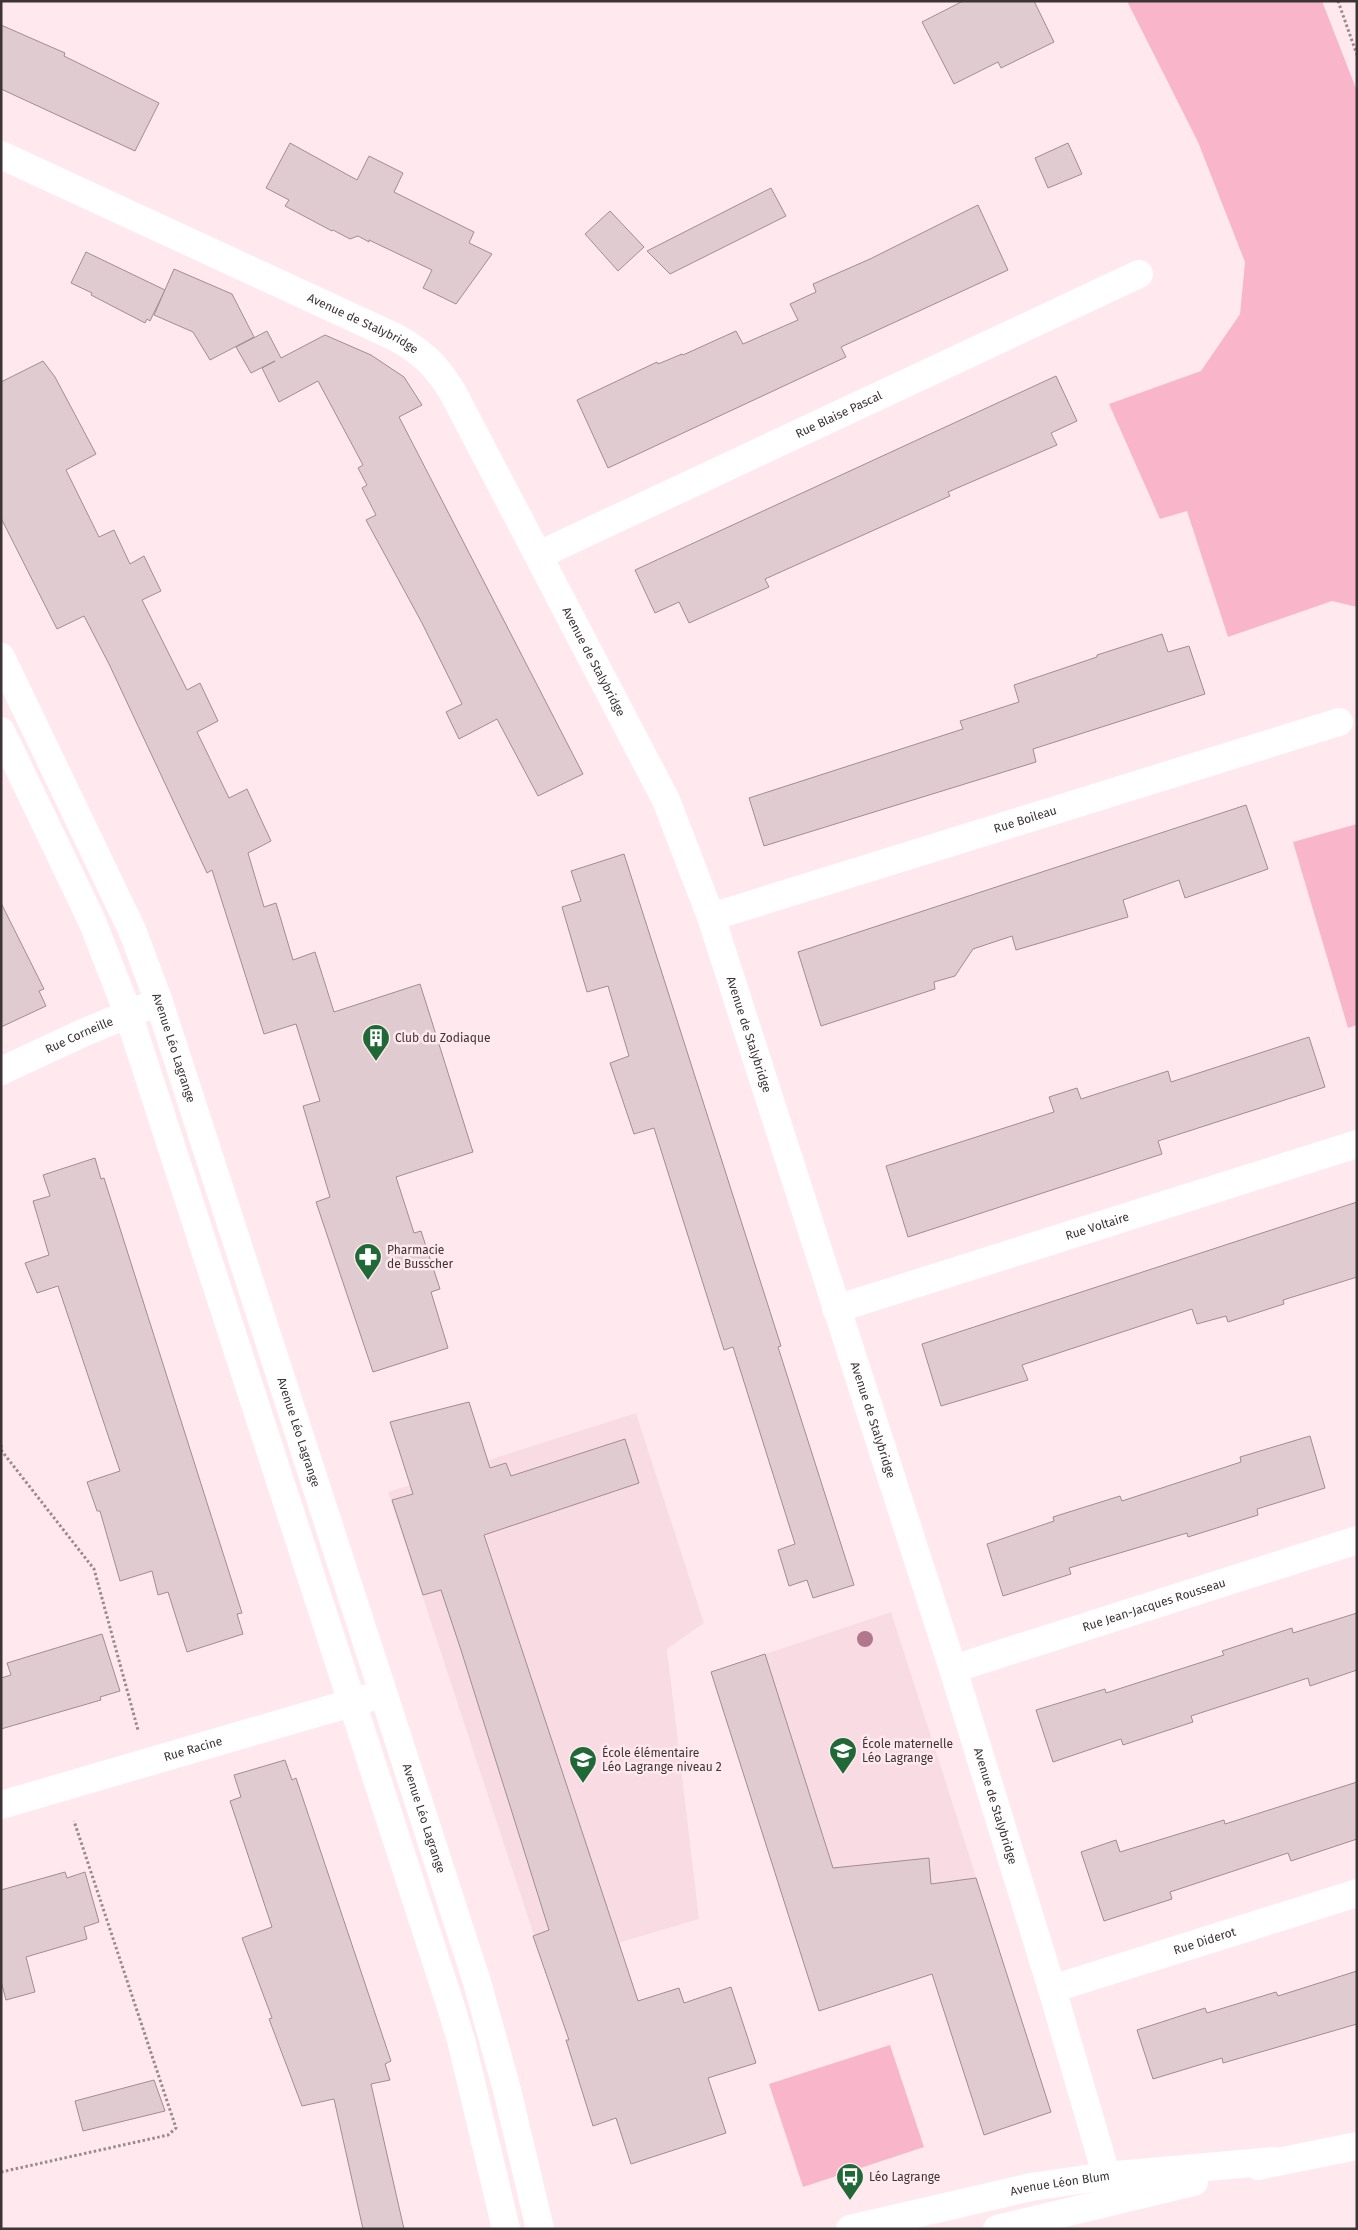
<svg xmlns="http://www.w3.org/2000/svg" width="1358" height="2230" font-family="'Fira Sans',sans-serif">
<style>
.built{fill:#f9dbe3}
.green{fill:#f9b6ca}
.building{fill:#e0cbd0;stroke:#a08d92}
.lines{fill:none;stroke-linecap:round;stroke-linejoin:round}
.path{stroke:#998a8e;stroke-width:3;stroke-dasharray:2.5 2.5;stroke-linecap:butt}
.minor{stroke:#fff;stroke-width:28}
.major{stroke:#fff;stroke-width:28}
.tree{fill:#b0778d}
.labels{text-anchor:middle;stroke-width:5;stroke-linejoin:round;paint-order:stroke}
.street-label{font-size:12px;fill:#3c3436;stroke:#ffe9ef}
.poi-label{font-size:12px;fill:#3c3436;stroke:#ffe9ef;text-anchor:start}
</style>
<rect width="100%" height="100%" fill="#ffe9ef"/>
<g class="built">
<polygon points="636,1413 704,1623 667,1649 699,1919 618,1943 624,1961 551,1987 388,1492"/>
<polygon points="891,1612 999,1948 932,1964 875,1972 881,1991 819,2011 711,1672"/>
</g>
<g class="green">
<polygon points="1127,1 1322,1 1357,91 1357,607 1332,601 1228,637 1187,511 1160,519 1109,404 1201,371 1240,314 1245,262 1198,142"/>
<polygon points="1357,824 1357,1025 1348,1028 1293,842"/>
<polygon points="890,2045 924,2147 803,2187 769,2084"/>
</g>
<g class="building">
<polygon points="963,1 1034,1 1054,42 1001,68 998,62 954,84 922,22"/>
<polygon points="1,25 65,53 64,56 159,103 135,151 1,89"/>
<polygon points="290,143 357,180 369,156 403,173 394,192 474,232 469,243 492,254 456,304 423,288 432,270 369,240 369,242 358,236 350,239 333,230 332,231 285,206 289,200 266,188"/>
<polygon points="1068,143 1082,174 1048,188 1035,158"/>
<polygon points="771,188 786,216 670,274 647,251"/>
<polygon points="978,205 1008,270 841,347 846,357 608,468 577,400 657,362 658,364 682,354 683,355 736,331 743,344 798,320 790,304 816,292 813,284 870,259"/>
<polygon points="610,211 644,247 618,271 585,234"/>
<polygon points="86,252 165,290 150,321 147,319 145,323 91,295 92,293 71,283"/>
<polygon points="174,269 232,294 254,337 210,360 193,332 154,315"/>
<polygon points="267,331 281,358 325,335 371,355 404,377 422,405 399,417 583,774 538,796 497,719 459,739 446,712 462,704 422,623 366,520 376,515 362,488 367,485 358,468 363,465 318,381 279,402 262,368 275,361 251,373 236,347"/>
<polygon points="43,361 55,377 96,454 66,470 99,537 114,530 130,564 144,556 161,591 142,600 187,690 200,683 218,721 197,732 229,798 247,789 271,841 248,853 264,907 276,903 293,960 315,952 334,1012 420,984 473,1152 396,1177 414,1233 421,1231 440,1289 431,1292 448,1348 373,1372 316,1202 330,1197 303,1106 320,1101 296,1024 264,1034 212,870 207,873 109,664 84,616 57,629 1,518 1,382"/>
<polygon points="1056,376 1077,421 1051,433 1057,445 948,492 950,496 765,579 769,587 689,623 679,602 655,613 635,570"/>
<polygon points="1162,634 1168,652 1189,646 1205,694 1033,749 1036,762 764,846 749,798 963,729 960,721 1019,702 1014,685 1097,657 1097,655"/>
<polygon points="1246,805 1268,869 1185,898 1179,880 1123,900 1128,917 1016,950 1012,936 973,949 955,976 934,982 935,989 821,1026 798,952"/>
<polygon points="624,854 773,1321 781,1346 778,1347 854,1585 813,1598 807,1580 789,1586 778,1550 795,1544 733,1347 724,1350 654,1128 634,1134 610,1063 629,1056 608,986 587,992 562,907 581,901 571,871"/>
<polygon points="1,903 44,989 39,991 46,1006 1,1027"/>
<polygon points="1309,1037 1325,1087 1158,1141 1162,1154 908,1237 886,1166 1054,1112 1049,1097 1077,1088 1081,1099 1168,1071 1171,1082"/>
<polygon points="95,1158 101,1179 104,1178 242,1613 237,1614 243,1634 187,1652 168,1592 158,1595 152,1571 120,1581 100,1511 97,1511 87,1482 120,1471 58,1286 37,1293 25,1263 49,1255 33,1201 50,1196 43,1175"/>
<polygon points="1357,1202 1357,1277 1283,1300 1284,1304 1228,1322 1226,1316 1197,1324 1192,1309 1022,1365 1028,1380 941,1406 922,1344"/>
<polygon points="469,1402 490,1468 506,1463 511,1476 625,1439 639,1483 484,1535 638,2001 679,1988 684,2003 731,1987 756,2063 708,2078 726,2133 631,2164 616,2118 593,2126 566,2040 569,2040 533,1936 549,1930 461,1650 441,1590 423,1595 392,1500 413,1494 390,1422"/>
<polygon points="1310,1436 1325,1488 1257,1509 1258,1515 1188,1537 1187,1533 1069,1568 1071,1574 1003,1596 987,1544 1054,1521 1053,1517 1120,1496 1122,1501 1241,1462 1240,1457"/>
<polygon points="1357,1613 1357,1670 1310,1686 1308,1678 1191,1716 1193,1722 1123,1745 1121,1739 1053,1762 1036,1710 1105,1689 1106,1693 1224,1655 1222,1651 1292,1628 1293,1633"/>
<polygon points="102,1634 120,1691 100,1697 101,1700 1,1729 1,1678 11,1675 7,1663"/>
<polygon points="765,1654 833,1868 929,1858 931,1884 976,1878 1051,2112 984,2135 932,1974 819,2011 711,1672"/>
<polygon points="285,1760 292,1780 296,1778 391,2061 385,2064 390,2080 371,2084 404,2229 363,2229 334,2099 302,2106 269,2019 272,2018 242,1938 272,1927 230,1801 241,1797 234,1775"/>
<polygon points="1357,1782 1357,1839 1291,1861 1288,1853 1170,1892 1172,1899 1104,1921 1081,1852 1116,1840 1120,1852 1224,1820 1225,1824"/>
<polygon points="65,1872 67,1878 85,1872 99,1922 84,1927 87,1939 26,1957 35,1992 6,2000 1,1981 1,1890"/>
<polygon points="1357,1971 1357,2024 1223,2063 1222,2058 1153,2079 1137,2030 1205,2008 1207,2013 1276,1992 1278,1996"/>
<polygon points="154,2080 165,2111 83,2131 75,2101"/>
</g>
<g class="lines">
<g class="path">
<polyline points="1338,1 1357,55"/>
<polyline points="1,1445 1,1450 94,1569 138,1730"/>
<polyline points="1,2172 168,2135 176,2128 74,1821"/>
</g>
<g class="minor">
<path id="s1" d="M1,155L395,337C422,352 435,364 452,391L666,800L711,917L953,1669L1052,1989L1113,2198"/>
<path id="s2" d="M539,555L1139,274"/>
<path id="s3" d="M1,657L132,930L159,1002L477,1982L507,2090L540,2229"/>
<polyline points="1,731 92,921 128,1013 450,2004 461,2040 506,2229"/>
<path id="s4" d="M711,917L1339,722"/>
<path id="s5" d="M1,1071L85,1032L146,1007"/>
<path id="s6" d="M836,1309L1357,1144"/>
<path id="s7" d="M953,1669L1357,1540"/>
<path id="s8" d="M1,1805L368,1698"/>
<path id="s9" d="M1052,1989L1357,1893"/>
</g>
<g class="major">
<polyline points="1258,2166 1357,2146"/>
<path id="s10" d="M850,2229L1031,2187L1106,2176L1274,2161"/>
<polyline points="997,2229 1194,2182"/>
</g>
</g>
<circle class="tree" cx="865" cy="1639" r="8"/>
<defs>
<symbol id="building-pin" viewBox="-11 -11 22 30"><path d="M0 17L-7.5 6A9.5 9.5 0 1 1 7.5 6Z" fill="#206936" stroke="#ffe9ef"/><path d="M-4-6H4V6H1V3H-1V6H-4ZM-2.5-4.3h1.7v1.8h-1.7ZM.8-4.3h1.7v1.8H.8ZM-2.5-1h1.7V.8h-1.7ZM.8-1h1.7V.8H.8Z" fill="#fff"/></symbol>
<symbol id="pharmacy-pin" viewBox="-11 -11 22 30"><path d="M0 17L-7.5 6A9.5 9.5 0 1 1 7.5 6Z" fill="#206936" stroke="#ffe9ef"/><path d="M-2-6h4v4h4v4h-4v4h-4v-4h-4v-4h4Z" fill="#fff"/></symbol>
<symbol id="school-pin" viewBox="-11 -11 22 30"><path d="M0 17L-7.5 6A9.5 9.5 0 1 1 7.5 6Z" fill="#206936" stroke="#ffe9ef"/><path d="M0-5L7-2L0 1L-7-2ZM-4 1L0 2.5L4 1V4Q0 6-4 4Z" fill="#fff"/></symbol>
<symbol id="bus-pin" viewBox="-11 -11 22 30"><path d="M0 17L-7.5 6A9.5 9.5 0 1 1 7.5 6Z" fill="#206936" stroke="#ffe9ef"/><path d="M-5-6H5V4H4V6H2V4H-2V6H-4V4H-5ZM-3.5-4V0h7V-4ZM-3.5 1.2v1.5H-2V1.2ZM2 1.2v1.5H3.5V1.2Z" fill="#fff"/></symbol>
</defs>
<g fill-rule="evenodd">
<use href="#building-pin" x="360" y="1022" width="32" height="43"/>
<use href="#pharmacy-pin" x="352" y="1241" width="32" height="43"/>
<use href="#school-pin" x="827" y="1735" width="32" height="43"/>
<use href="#school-pin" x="567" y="1744" width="32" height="43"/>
<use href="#bus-pin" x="834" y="2161" width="32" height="43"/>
</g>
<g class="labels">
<g class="street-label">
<text dy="4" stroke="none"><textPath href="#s1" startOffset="399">Avenue de Stalybridge</textPath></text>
<text dy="4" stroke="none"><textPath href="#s2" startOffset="331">Rue Blaise Pascal</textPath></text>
<text dy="4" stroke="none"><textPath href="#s1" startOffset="819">Avenue de Stalybridge</textPath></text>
<text dy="4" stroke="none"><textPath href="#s4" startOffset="329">Rue Boileau</textPath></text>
<text dy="4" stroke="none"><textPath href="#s1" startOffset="1224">Avenue de Stalybridge</textPath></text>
<text dy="4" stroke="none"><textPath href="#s5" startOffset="86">Rue Corneille</textPath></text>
<text dy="4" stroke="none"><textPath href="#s3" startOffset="428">Avenue Léo Lagrange</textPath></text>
<text dy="4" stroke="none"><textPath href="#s6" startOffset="274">Rue Voltaire</textPath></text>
<text dy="4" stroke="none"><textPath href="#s1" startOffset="1629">Avenue de Stalybridge</textPath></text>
<text dy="4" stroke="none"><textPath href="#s3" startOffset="832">Avenue Léo Lagrange</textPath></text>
<text dy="4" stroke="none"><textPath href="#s7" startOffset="211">Rue Jean-Jacques Rousseau</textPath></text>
<text dy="4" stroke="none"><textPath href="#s8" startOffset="200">Rue Racine</textPath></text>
<text dy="4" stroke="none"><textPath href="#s1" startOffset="2034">Avenue de Stalybridge</textPath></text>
<text dy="4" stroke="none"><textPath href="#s3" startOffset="1238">Avenue Léo Lagrange</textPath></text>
<text dy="4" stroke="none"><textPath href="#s9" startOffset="160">Rue Diderot</textPath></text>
<text dy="4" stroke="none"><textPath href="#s10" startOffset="215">Avenue Léon Blum</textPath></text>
</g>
<g class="poi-label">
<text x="395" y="1042">Club du Zodiaque</text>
<text x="387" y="1254">Pharmacie<tspan x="387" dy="14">de Busscher</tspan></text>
<text x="862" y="1748">École maternelle<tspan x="862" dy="14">Léo Lagrange</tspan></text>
<text x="602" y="1757">École élémentaire<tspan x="602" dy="14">Léo Lagrange niveau 2</tspan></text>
<text x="869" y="2181">Léo Lagrange</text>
</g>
</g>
<rect width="1358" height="2230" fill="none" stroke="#3c3436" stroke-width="5"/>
</svg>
